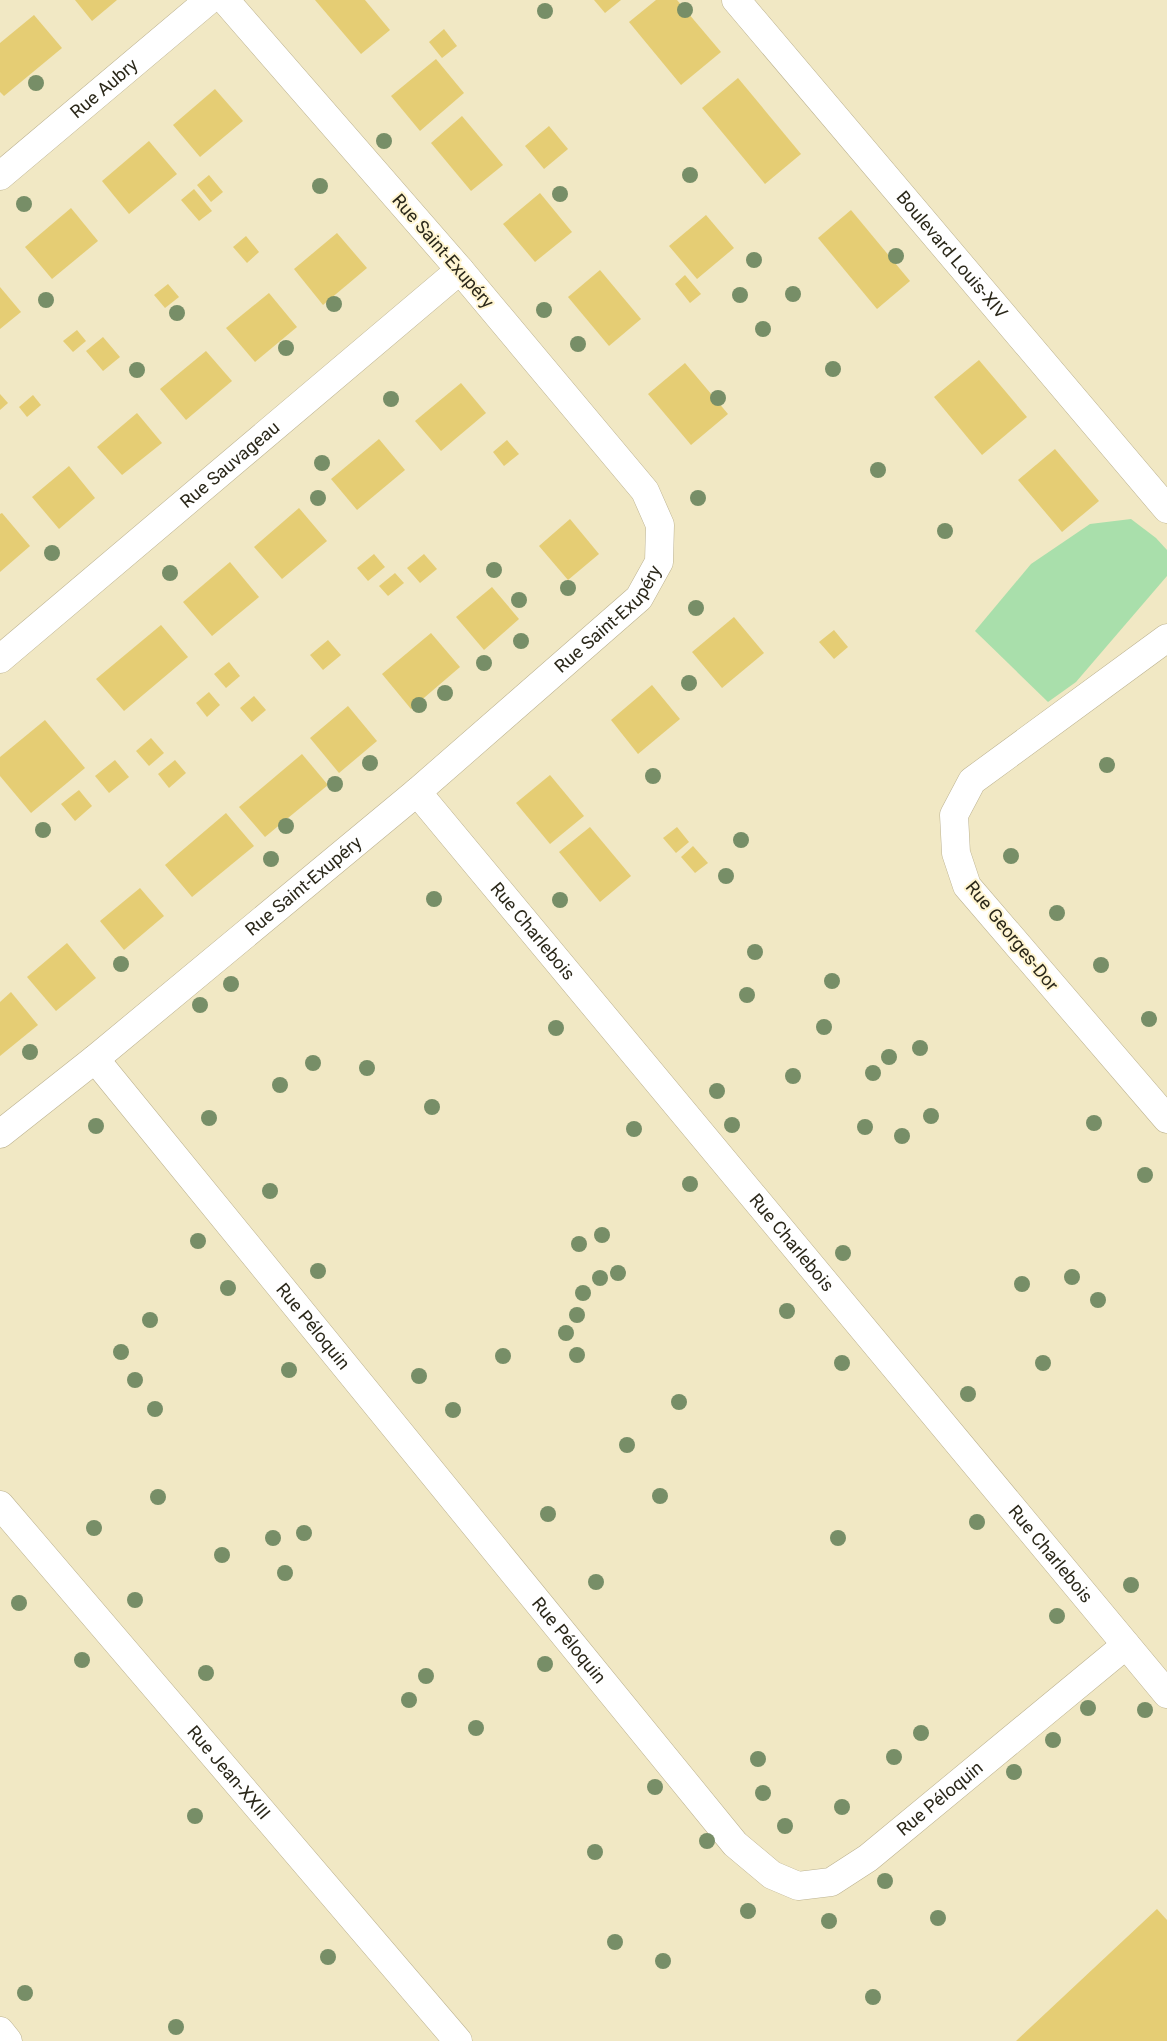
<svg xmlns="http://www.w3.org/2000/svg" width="1167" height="2041" font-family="Roboto,sans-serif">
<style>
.green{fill:#a9dfab}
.building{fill:#e5cd74}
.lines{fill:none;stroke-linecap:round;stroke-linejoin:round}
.minor-casing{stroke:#bcb290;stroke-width:29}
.major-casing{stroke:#bcb290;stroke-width:29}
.minor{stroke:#fff;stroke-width:28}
.major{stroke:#fff;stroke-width:28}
.tree{fill:#778e67}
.labels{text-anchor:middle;stroke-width:4;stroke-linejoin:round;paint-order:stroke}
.street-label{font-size:18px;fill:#2b281a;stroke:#fff5d1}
</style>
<rect width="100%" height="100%" fill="#f1e8c4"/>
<polygon class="green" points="1131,519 1156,538 1167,550 1167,576 1076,682 1048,702 975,631 1031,564 1090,524"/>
<g class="building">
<polygon points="75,0 117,0 92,21"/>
<polygon points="315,0 365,0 390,30 361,54"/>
<polygon points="594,0 621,0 605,13"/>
<polygon points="656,0 677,0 721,52 681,85 629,22"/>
<polygon points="34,15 62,48 4,96 0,92 0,43"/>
<polygon points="444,29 457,46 442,58 429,42"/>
<polygon points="436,59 464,93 420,131 391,96"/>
<polygon points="738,78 801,154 765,184 702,108"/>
<polygon points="215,89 243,121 200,157 173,125"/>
<polygon points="462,116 503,165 471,191 431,143"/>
<polygon points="549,126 568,149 544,169 525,146"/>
<polygon points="149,141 177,174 129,214 102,181"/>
<polygon points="209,175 223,192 211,202 197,185"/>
<polygon points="194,189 212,211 199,221 181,200"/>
<polygon points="540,193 572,232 535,262 503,224"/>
<polygon points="71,208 98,241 52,279 25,247"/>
<polygon points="851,210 910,281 877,309 818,238"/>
<polygon points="706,215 734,248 697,279 669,246"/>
<polygon points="337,233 367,268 323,305 294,269"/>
<polygon points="246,236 259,252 247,263 233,247"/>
<polygon points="600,270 641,319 609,346 568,297"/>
<polygon points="685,275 701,294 690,303 675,284"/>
<polygon points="168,284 179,297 165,308 154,295"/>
<polygon points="0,287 21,312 0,329"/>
<polygon points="269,293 297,327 255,362 226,328"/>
<polygon points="77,330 86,341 73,352 63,341"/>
<polygon points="103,337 120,357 103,371 86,351"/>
<polygon points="206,351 232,381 186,420 160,389"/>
<polygon points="979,360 1027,417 982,455 934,397"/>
<polygon points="685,363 728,414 691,445 648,394"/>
<polygon points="461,383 486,413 441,451 415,421"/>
<polygon points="0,394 8,403 0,410"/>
<polygon points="33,395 41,405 27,417 19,407"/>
<polygon points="137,413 162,443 122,475 97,447"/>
<polygon points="379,439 405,470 357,510 331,479"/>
<polygon points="507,440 519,454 504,466 493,452"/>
<polygon points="1055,449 1099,501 1062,532 1018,480"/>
<polygon points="69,466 95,498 59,529 32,497"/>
<polygon points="299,508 327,541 282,579 254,547"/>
<polygon points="2,513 30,546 0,572 0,514"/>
<polygon points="570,519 599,554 568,580 539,546"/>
<polygon points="374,554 385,567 368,581 357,568"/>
<polygon points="424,554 437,569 420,583 407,568"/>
<polygon points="230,562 259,597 212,636 183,602"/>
<polygon points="395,573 404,583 388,596 379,586"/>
<polygon points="492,587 519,619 484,650 456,617"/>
<polygon points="734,617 764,653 722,688 692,652"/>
<polygon points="161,625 188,657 124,711 96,679"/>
<polygon points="834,630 848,647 834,659 819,642"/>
<polygon points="431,633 460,667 411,709 382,674"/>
<polygon points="328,640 341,655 323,670 310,655"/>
<polygon points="229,662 240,676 226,688 214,674"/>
<polygon points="652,685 680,719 638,754 611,720"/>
<polygon points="209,692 220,705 207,717 196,703"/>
<polygon points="254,696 266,710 252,722 240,708"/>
<polygon points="348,706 377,741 339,773 310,738"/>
<polygon points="45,720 85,768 31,813 0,776 0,757"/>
<polygon points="151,738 164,753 149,766 136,751"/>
<polygon points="302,754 328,785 265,837 239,807"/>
<polygon points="115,760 129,777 109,793 95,776"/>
<polygon points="175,760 186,773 169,788 158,774"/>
<polygon points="550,775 584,816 550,844 516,803"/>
<polygon points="79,790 92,806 75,821 61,804"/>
<polygon points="226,813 254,846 192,897 165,865"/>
<polygon points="590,827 631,876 600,902 559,852"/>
<polygon points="677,827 689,842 676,853 663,838"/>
<polygon points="693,846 708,863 695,873 681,857"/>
<polygon points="140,888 164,916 124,950 100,921"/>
<polygon points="67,943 96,978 56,1011 27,977"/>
<polygon points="11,992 38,1025 0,1056 0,1002"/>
<polygon points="1157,1909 1167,1920 1167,2041 1016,2041"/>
</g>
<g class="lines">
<defs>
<g id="minor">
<path id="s1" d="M0,176L209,0"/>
<polyline points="1167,638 972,781 954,815 956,853 967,886 1167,1119"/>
<path id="s2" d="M0,659L460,270"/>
<path id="s3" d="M417,792L1167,1694"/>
<path id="s4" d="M95,1059L735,1844L772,1875L798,1886L831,1882L868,1858L1126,1645"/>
<path id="s5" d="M0,1134L95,1059L417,792L639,598L659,562L660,525L645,491L460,270L225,0"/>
<path id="s6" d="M0,1505L458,2041"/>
<polyline points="0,2031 8,2041"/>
</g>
<g id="major">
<path id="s7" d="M736,0L1167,509"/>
</g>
</defs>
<use href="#minor" class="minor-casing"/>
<use href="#major" class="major-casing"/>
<use href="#minor" class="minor"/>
<use href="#major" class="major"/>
</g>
<g class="tree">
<circle cx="685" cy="10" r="8"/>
<circle cx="545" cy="11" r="8"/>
<circle cx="36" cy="83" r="8"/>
<circle cx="384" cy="141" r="8"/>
<circle cx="690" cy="175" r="8"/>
<circle cx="320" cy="186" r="8"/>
<circle cx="560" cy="194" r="8"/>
<circle cx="24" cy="204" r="8"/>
<circle cx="896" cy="256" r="8"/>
<circle cx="754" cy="260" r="8"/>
<circle cx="793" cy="294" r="8"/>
<circle cx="740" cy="295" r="8"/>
<circle cx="46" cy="300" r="8"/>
<circle cx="334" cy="304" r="8"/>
<circle cx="544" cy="310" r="8"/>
<circle cx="177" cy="313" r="8"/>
<circle cx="763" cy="329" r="8"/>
<circle cx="578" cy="344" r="8"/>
<circle cx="286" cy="348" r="8"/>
<circle cx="833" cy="369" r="8"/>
<circle cx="137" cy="370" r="8"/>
<circle cx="718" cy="398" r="8"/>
<circle cx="391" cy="399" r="8"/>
<circle cx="322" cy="463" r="8"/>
<circle cx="878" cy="470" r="8"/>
<circle cx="318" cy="498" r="8"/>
<circle cx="698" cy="498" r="8"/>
<circle cx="945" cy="531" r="8"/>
<circle cx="52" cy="553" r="8"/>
<circle cx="494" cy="570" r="8"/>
<circle cx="170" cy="573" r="8"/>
<circle cx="568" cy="588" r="8"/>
<circle cx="519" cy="600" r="8"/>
<circle cx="696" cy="608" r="8"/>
<circle cx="521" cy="641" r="8"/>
<circle cx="484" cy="663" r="8"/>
<circle cx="689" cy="683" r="8"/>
<circle cx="445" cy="693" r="8"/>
<circle cx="419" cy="705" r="8"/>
<circle cx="370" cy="763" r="8"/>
<circle cx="1107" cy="765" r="8"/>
<circle cx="653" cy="776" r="8"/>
<circle cx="335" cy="784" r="8"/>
<circle cx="286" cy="826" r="8"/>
<circle cx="43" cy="830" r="8"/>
<circle cx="741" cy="840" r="8"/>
<circle cx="1011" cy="856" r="8"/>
<circle cx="271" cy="859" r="8"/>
<circle cx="726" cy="876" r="8"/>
<circle cx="434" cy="899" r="8"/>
<circle cx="560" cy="900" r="8"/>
<circle cx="1057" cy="913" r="8"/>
<circle cx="755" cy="952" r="8"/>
<circle cx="121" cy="964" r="8"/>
<circle cx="1101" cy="965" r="8"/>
<circle cx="832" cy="981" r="8"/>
<circle cx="231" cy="984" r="8"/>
<circle cx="747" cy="995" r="8"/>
<circle cx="200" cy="1005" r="8"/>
<circle cx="1149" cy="1019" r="8"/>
<circle cx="824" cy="1027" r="8"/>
<circle cx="556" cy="1028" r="8"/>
<circle cx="920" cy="1048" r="8"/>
<circle cx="30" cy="1052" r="8"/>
<circle cx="889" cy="1057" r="8"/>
<circle cx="313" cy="1063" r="8"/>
<circle cx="367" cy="1068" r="8"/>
<circle cx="873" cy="1073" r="8"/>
<circle cx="793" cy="1076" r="8"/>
<circle cx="280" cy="1085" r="8"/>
<circle cx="717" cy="1091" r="8"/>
<circle cx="432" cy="1107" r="8"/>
<circle cx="931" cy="1116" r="8"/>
<circle cx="209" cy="1118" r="8"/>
<circle cx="1094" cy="1123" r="8"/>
<circle cx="732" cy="1125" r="8"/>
<circle cx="96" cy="1126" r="8"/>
<circle cx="865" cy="1127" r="8"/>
<circle cx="634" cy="1129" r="8"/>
<circle cx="902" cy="1136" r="8"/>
<circle cx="1145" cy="1175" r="8"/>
<circle cx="690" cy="1184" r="8"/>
<circle cx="270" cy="1191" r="8"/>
<circle cx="602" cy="1235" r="8"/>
<circle cx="198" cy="1241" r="8"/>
<circle cx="579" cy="1244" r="8"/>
<circle cx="843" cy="1253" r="8"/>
<circle cx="318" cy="1271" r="8"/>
<circle cx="618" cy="1273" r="8"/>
<circle cx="1072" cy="1277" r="8"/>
<circle cx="600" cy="1278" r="8"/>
<circle cx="1022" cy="1284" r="8"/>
<circle cx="228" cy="1288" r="8"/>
<circle cx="583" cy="1293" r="8"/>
<circle cx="1098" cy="1300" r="8"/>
<circle cx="787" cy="1311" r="8"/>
<circle cx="577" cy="1315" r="8"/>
<circle cx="150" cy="1320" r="8"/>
<circle cx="566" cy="1333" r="8"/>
<circle cx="121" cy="1352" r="8"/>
<circle cx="577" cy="1355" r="8"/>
<circle cx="503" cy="1356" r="8"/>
<circle cx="842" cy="1363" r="8"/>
<circle cx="1043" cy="1363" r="8"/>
<circle cx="289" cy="1370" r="8"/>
<circle cx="419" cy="1376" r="8"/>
<circle cx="135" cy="1380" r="8"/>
<circle cx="968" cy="1394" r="8"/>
<circle cx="679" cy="1402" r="8"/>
<circle cx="155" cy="1409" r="8"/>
<circle cx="453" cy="1410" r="8"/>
<circle cx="627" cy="1445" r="8"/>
<circle cx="660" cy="1496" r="8"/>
<circle cx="158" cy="1497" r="8"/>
<circle cx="548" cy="1514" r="8"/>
<circle cx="977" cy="1522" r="8"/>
<circle cx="94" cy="1528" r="8"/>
<circle cx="304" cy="1533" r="8"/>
<circle cx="273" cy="1538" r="8"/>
<circle cx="838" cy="1538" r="8"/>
<circle cx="222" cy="1555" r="8"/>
<circle cx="285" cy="1573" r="8"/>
<circle cx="596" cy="1582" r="8"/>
<circle cx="1131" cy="1585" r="8"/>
<circle cx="135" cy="1600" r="8"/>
<circle cx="19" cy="1603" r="8"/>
<circle cx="1057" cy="1616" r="8"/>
<circle cx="82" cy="1660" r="8"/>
<circle cx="545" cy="1664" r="8"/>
<circle cx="206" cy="1673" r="8"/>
<circle cx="426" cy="1676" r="8"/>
<circle cx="409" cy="1700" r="8"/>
<circle cx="1088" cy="1708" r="8"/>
<circle cx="1145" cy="1710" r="8"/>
<circle cx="476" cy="1728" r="8"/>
<circle cx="921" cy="1733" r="8"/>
<circle cx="1053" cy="1740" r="8"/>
<circle cx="894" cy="1757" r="8"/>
<circle cx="758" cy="1759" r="8"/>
<circle cx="1014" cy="1772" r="8"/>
<circle cx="655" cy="1787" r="8"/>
<circle cx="763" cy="1793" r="8"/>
<circle cx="842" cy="1807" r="8"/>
<circle cx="195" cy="1816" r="8"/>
<circle cx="785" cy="1826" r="8"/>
<circle cx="707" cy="1841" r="8"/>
<circle cx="595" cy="1852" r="8"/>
<circle cx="885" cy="1881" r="8"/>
<circle cx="748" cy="1911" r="8"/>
<circle cx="938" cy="1918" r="8"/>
<circle cx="829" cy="1921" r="8"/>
<circle cx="615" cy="1942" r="8"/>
<circle cx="328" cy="1957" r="8"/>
<circle cx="663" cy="1961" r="8"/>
<circle cx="25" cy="1993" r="8"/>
<circle cx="873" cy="1997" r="8"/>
<circle cx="176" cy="2027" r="8"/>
</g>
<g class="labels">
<g class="street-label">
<text dy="6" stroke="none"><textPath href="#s1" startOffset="136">Rue Aubry</textPath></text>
<text transform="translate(443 251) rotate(49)" y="6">Rue Saint-Exupéry</text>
<text dy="6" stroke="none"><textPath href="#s7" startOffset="334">Boulevard Louis-XIV</textPath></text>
<text dy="6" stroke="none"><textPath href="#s2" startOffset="301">Rue Sauvageau</textPath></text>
<text dy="6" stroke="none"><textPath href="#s5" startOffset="798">Rue Saint-Exupéry</textPath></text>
<text dy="6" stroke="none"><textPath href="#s5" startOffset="392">Rue Saint-Exupéry</textPath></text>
<text dy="6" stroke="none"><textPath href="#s3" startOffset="181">Rue Charlebois</textPath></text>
<text transform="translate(1012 936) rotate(51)" y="6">Rue Georges-Dor</text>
<text dy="6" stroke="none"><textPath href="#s3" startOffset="586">Rue Charlebois</textPath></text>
<text dy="6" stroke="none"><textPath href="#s4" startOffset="345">Rue Péloquin</textPath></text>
<text dy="6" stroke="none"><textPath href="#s3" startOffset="991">Rue Charlebois</textPath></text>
<text dy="6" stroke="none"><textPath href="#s4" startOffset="750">Rue Péloquin</textPath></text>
<text dy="6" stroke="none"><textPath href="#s6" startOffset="352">Rue Jean-XXIII</textPath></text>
<text dy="6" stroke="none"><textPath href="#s4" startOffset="1260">Rue Péloquin</textPath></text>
</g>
</g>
</svg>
